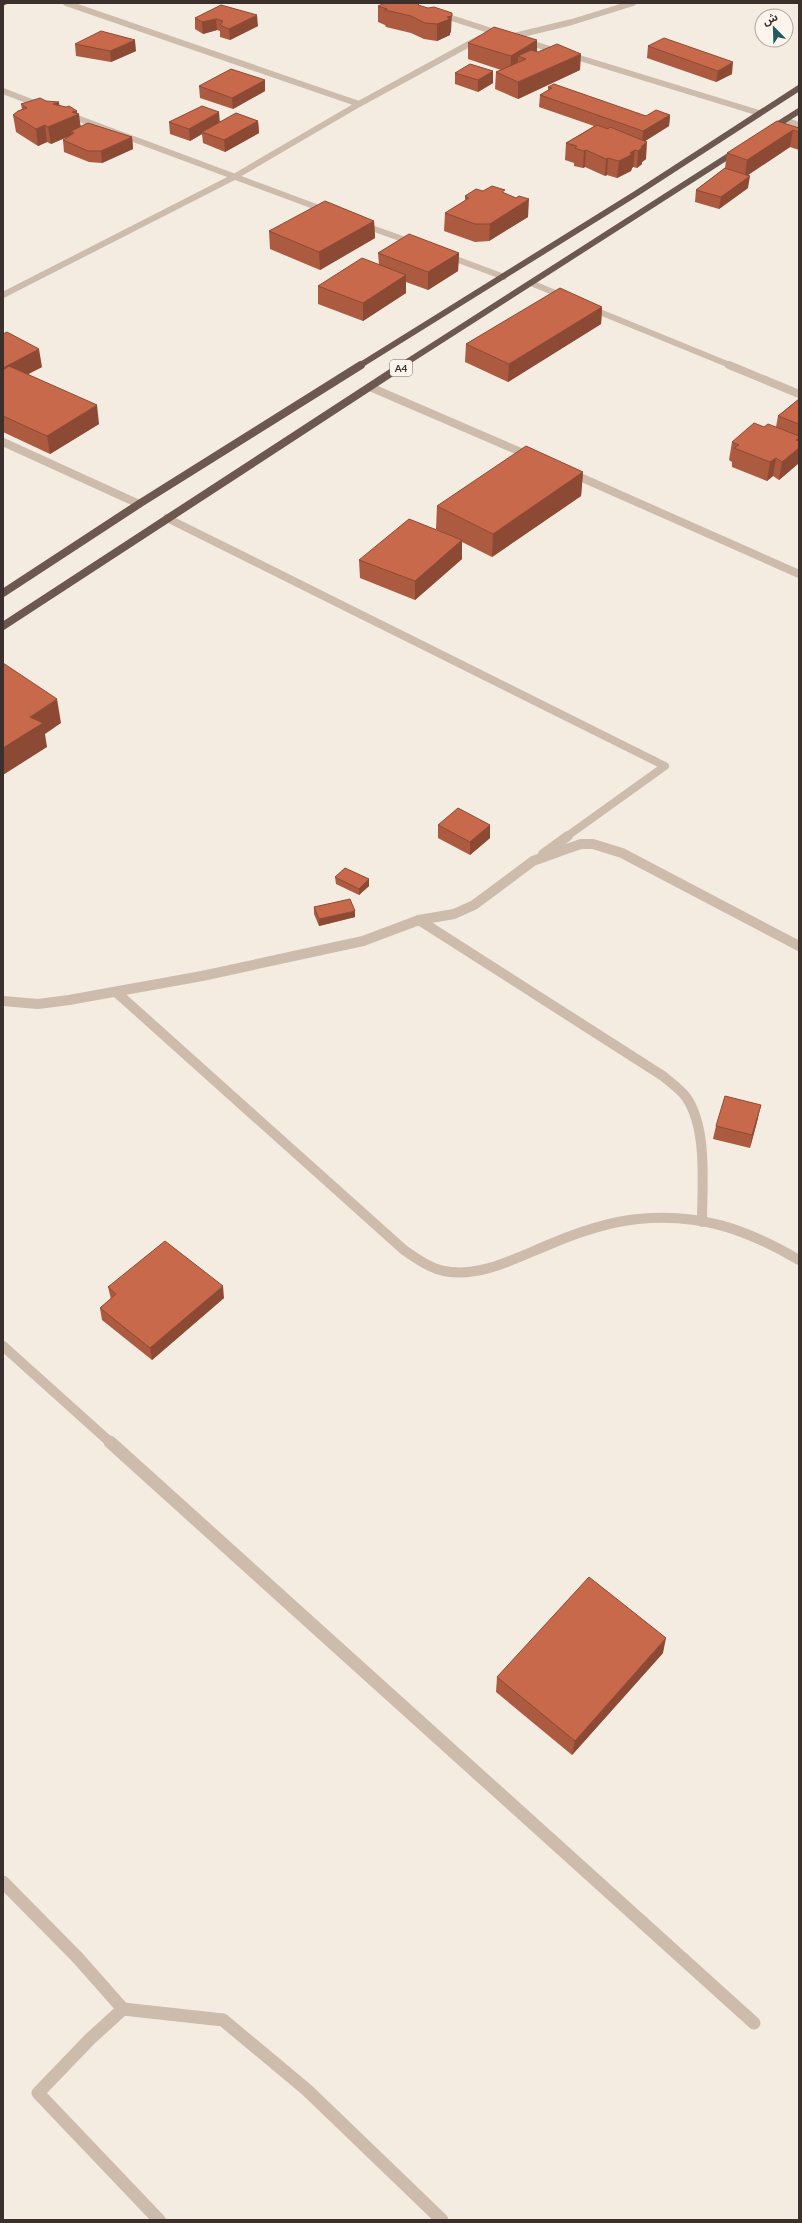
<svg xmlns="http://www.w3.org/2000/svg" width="802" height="2223" font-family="Lato,'Noto Sans Arabic',sans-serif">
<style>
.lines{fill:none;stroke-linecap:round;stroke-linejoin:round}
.service{stroke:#cdbbac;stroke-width:13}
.minor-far3{stroke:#cdbbac;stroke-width:6}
.minor-far2{stroke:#cdbbac;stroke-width:8}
.minor-far1{stroke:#cdbbac;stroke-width:10}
.minor{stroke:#cdbbac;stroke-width:13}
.trunk-far1{stroke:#6c584f;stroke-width:6}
.trunk{stroke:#6c584f;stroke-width:8}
.wall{fill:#ac5a40}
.shaded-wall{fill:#8c4a34}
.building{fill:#c8694b;stroke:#8c4a34}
.labels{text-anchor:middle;stroke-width:3.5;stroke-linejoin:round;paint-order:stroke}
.shield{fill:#fbf5ee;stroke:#756b66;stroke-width:1}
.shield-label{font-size:10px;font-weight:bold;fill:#3b302b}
</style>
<rect width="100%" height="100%" fill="#f4ebe1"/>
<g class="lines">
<g class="service">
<polyline points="77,1957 123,2009"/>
<polyline points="159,2220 38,2093 90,2039 123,2009 223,2020 307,2090 442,2220"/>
</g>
<g class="minor-far3">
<polyline points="66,3 359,104"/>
<polyline points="439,14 501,34"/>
<polyline points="510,37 572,22 633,3"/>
<polyline points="524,41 759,113"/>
<polyline points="3,91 42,106"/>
<polyline points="69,115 327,211"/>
<polyline points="785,120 799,125"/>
<polyline points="363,225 414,243"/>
<polyline points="445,255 504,277"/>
<polyline points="531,283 565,297"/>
<polyline points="3,295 234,177 359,104 480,38"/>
<polyline points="590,308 732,366"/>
</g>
<g class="minor-far2">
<polyline points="729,365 799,394"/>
<polyline points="370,387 530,456"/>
<polyline points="3,442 139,504"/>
<polyline points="571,473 799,574"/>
<polyline points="167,518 665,766 566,837"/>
</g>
<g class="minor-far1">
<polyline points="543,854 568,836"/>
<path d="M419,920L663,1076C671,1083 680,1089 686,1097C708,1128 702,1186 702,1222"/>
<path d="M116,992L404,1250C416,1258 429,1268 444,1271C480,1278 516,1258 548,1245C576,1233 608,1222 638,1219C700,1213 746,1229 799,1260"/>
<polyline points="3,1001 38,1004 69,1000 202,976 363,941 419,920 454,914 474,905 533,861 566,849 581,844 593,844 622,853 799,946"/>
<polyline points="3,1346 111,1443"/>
</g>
<g class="minor">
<polyline points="110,1442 754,2023"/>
<polyline points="3,1882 77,1957"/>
</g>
<g class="trunk-far1">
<polyline points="769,130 799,111"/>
<polyline points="359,366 637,193 799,88"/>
<polyline points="401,366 738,150"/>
</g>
<g class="trunk">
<polyline points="3,593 139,504 361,365"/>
<polyline points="3,626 403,365"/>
</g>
</g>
<g class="wall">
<polygon points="221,5 258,26 230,40 220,37 220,31 217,30 203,34 195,29 195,18"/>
<polygon points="378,6 420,6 451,32 450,33 450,35 437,41 424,39 411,33 386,27 385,25 378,22"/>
<polygon points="468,43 537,52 580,70 518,99 495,89 496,72 501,70 468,59"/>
<polygon points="75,44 136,51 111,62 76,56"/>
<polygon points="648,46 732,74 716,82 647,58"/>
<polygon points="455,73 493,83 478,92 455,84"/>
<polygon points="199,86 265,91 233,109 200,98"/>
<polygon points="548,87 646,116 670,115 669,126 645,141 646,159 642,162 642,164 637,168 633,167 632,168 631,171 617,178 607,175 605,176 585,167 583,168 574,166 574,163 565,160 566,143 594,126 539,107 540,95 548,90"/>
<polygon points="46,101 60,106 77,113 81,127 132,137 133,149 102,163 89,162 64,152 63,140 69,136 51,144 47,142 38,146 16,132 13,115 22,109 21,104"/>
<polygon points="258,121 259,133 225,152 203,143 202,134 190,141 170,134 169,122"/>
<polygon points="799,128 799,150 790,147 748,175 748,188 719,209 695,202 696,190 725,168 727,153"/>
<polygon points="483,191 505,194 528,217 489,241 475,242 444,231 445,213 465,201 465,196"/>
<polygon points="374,221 375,238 320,270 270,249 269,231"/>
<polygon points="378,253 459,253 458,271 428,290 406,282 406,293 363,321 318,304 318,286 379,265"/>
<polygon points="602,307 601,324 508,382 465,362 466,344"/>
<polygon points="3,334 42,367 28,374 99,424 50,454 3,432"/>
<polygon points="799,399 799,463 779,480 773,476 767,481 732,467 732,462 729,460 732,442 764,427 776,427 778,416"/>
<polygon points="583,472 581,496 492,557 462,542 462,559 415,600 360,578 359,560 445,534 436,529 437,506"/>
<polygon points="438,825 490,825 490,838 470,855 438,838"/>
<polygon points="335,877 369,886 359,895 336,884"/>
<polygon points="314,907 355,917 319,926 314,914"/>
<polygon points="758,1118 750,1148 713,1139 716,1126"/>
<polygon points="108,1287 224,1298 152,1360 102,1320 100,1308 111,1299"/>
<polygon points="663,1653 572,1755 496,1692 497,1677"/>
</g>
<g class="shaded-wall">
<polygon points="3,3 9,3 3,6"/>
<polygon points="452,13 451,32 450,33 450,35 437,41 437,24 447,17"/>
<polygon points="257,15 258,26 230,40 229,29"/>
<polygon points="216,19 217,30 203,34 202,22"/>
<polygon points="135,40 136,51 111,62 110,51"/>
<polygon points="537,40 537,57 526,59 518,56 518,68 510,73 511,56"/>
<polygon points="581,54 580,70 518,99 518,82"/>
<polygon points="733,62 732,74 716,82 718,71"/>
<polygon points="493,71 493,83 478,92 478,80"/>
<polygon points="265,80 265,91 233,109 232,98"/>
<polygon points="59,102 61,119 53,104"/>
<polygon points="77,111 77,115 79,114 81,131 74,133 71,131 72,135 51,144 48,127 72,112"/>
<polygon points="219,112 220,124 202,132 202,134 190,141 189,129"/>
<polygon points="670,115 669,126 642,143 643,131"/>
<polygon points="258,121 259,133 225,152 224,140"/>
<polygon points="45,125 47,142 38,146 36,129"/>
<polygon points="793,130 790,147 745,177 747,160"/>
<polygon points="132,137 133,149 102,163 101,151"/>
<polygon points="647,142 646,159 642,162 642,164 637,168 638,151 641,147"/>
<polygon points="586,150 585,167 583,168 584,151"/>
<polygon points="635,150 633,167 632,168 631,171 617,178 619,161"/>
<polygon points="608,158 607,175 605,176 606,159"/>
<polygon points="750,176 748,188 719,209 721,197"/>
<polygon points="529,199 528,217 489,241 490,224"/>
<polygon points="374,221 375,238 320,270 319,252"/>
<polygon points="459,253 458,271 428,290 428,272"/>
<polygon points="406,275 406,293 363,321 363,303"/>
<polygon points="602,307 601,324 508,382 509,364"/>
<polygon points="39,349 42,367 3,387 3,368"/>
<polygon points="97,405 99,424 50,454 47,436"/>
<polygon points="799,438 799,463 779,480 782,462 796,440"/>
<polygon points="776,458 773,476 767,481 770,462"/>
<polygon points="583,472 581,496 492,557 493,534"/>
<polygon points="462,540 462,559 415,600 415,581"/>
<polygon points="57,699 61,723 45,734 47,747 3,775 3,748 30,717"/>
<polygon points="490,825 490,838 470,855 470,842"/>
<polygon points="369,879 369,886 359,895 359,889"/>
<polygon points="355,911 355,917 319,926 319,919"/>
<polygon points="761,1105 758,1118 750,1148 752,1135"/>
<polygon points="223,1286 224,1298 152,1360 150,1348"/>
<polygon points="666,1638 663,1653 572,1755 575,1741"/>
</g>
<g class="building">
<polygon points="385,3 420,3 418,5 428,8 434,7 452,13 452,16 447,17 450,19 437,24 425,23 411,16 385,10 387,9 378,6"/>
<polygon points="221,5 257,15 229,29 220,25 223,21 216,19 202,22 195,18"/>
<polygon points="494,27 537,40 511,56 468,43"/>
<polygon points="101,31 135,40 110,51 75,44"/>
<polygon points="664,38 733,62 718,71 648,46"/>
<polygon points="557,44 581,54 518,82 496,72 526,59 518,56 531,50 538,52"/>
<polygon points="470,64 493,71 478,80 455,73"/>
<polygon points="231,69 265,80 232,98 199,86"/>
<polygon points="554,84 646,116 656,110 670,115 643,131 540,95 552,88 548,87"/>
<polygon points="40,98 46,101 59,102 53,104 66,107 69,106 77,111 72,112 79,114 48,127 45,125 36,129 13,115 18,111 27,108 21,104"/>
<polygon points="202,106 219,112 189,129 169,122"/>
<polygon points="236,113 258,121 224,140 202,132"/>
<polygon points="777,121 799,128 799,132 793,130 747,160 727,153"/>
<polygon points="88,123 132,137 101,151 88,151 63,140 74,133 71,131"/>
<polygon points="597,125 608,129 610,127 647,142 641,147 643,147 638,151 635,150 630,153 633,154 619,161 608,158 606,159 586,150 584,151 575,148 577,146 566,143"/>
<polygon points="725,168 750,176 721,197 696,190"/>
<polygon points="492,186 505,190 502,192 516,198 519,196 529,199 490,224 475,224 445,213 469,198 465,196 476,189 483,191"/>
<polygon points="325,201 374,221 319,252 269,231"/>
<polygon points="409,234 459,253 428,272 378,253"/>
<polygon points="362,258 406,275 363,303 318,286"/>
<polygon points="560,288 602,307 509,364 466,344"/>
<polygon points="7,332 39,349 3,368 3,334"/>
<polygon points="9,366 97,405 47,436 3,416 3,370"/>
<polygon points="799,399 799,424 778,416"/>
<polygon points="754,423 764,427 768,424 799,436 799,438 796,440 799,441 799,448 782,462 776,458 770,462 734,448 739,445 732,442"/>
<polygon points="526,446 583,472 493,534 437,506"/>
<polygon points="409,519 462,540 415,581 359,560"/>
<polygon points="3,663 57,699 30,717 43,723 3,748"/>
<polygon points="458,808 490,825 470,842 438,825"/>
<polygon points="345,868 369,879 359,889 335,877"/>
<polygon points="350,899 355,911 319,919 314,907"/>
<polygon points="725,1096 761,1105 752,1135 716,1126"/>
<polygon points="165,1241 223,1286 150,1348 100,1308 116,1294 108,1287"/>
<polygon points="589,1577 666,1638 575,1741 497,1677"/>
</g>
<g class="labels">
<rect class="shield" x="390" y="360" width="22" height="16" rx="3"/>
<g class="shield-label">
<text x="401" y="372">A4</text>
</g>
</g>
<rect width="802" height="2223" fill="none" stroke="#3b302b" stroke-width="8"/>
<g transform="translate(774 28) rotate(337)"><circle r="19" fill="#fbf5ee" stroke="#aea6a0"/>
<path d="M0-3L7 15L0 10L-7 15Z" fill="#1f5a5e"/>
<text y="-6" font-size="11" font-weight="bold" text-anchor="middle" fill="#3b302b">ش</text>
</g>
</svg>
